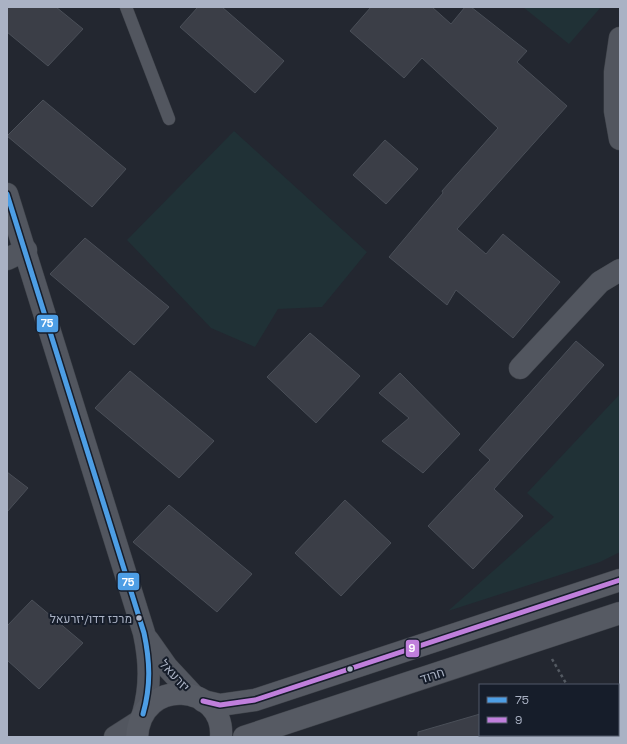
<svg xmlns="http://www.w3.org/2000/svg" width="627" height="744" font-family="'Space Grotesk',Heebo,sans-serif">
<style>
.green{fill:#203136}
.building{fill:#3b3e47;stroke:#4a4f58}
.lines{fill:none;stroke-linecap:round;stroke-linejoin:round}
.lane-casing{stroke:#3e4249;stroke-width:13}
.street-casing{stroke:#3e4249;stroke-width:23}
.secondary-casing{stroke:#3e4249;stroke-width:23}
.path{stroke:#545a62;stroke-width:2.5;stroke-dasharray:3 3;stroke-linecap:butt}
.lane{stroke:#52565f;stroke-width:12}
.street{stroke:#52565f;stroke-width:22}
.secondary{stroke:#565a63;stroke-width:22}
.bus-1-casing{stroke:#161d2a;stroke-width:8}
.bus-2-casing{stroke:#161d2a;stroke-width:8}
.bus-1{stroke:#4d9ee5;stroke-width:5}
.bus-2{stroke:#c07fdc;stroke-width:5}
.bus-dot{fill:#aab2c4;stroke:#161d2a;stroke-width:1.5}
.labels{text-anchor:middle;stroke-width:4;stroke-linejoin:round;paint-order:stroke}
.bus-label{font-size:12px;fill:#aab2c4;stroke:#161d2a;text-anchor:end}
.street-label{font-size:13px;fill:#aab2c4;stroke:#161d2a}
.line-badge{stroke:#161d2a;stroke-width:1.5}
.badge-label{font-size:11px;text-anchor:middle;font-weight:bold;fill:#fff}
</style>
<rect width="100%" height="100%" fill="#232730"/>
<g class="green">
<polygon points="523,7 601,7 569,44"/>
<polygon points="234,131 367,252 322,307 278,309 255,347 211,328 127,240"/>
<polygon points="620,394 620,552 600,562 448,611 554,517 527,493"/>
</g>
<g class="building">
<polygon points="7,7 56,7 83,29 48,66 7,32"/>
<polygon points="198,7 222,7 284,61 255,93 180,27"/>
<polygon points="371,7 432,7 451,24 465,7 471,7 527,51 517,62 567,106 457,229 486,254 503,234 560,282 513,338 456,290 447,305 389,257 443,193 442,191 498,128 422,58 404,78 350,31"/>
<polygon points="43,100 126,169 92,207 7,136"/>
<polygon points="385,140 418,169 386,204 353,175"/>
<polygon points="85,238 169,307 134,345 50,274"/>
<polygon points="310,333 360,376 316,423 267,377"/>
<polygon points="576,341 604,365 494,489 523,516 473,569 428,526 490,460 479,450"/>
<polygon points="130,371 214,441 179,478 95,408"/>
<polygon points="400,373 460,434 423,473 382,441 409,418 379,393"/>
<polygon points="7,472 28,488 7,512"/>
<polygon points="345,500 391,543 341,596 295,553"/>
<polygon points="169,505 252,574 217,612 133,542"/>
<polygon points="32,600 83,643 39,689 7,660 7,626"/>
<polygon points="480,714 480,737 418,737 418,732"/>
</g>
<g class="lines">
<defs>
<polyline id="lane" points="126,7 169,119"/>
<g id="street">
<polyline points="620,38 615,72 615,111 620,139"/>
<path d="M7,194L144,633C150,661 151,686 143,714"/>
<polyline points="7,259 26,250"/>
<polyline points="520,368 600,282 620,270"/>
<polyline points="148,640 167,667 194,696"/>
<polyline points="115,737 140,721"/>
</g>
<g id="secondary">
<polyline points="203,701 220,705 255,700 620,580"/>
<path d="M137,737C141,675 225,684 221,737"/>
<polyline points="244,737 620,613"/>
</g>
</defs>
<use href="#lane" class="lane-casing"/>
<use href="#street" class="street-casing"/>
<use href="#secondary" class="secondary-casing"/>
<g class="path">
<polyline points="552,659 567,685"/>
<polyline points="599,735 602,737"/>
<polyline points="591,737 592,735"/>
</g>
<use href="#lane" class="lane"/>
<use href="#street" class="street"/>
<use href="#secondary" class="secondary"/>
<defs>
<path id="bus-1" d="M7,194L144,633C150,661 151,686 143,714"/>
<polyline id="bus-2" points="203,701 220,705 255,700 620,580"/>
</defs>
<use href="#bus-1" class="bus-1-casing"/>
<use href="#bus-2" class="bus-2-casing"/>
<use href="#bus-1" class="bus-1"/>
<use href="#bus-2" class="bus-2"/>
</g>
<g class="bus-dot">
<circle cx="139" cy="618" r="3.5"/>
<circle cx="350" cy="669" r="3.5"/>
</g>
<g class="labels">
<g class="bus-label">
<text x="132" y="623">מרכז דדו/יזרעאל</text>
</g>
<g class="street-label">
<text transform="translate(175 675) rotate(48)" y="5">יזרעאל</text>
<text transform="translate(432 675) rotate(-18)" y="5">חרוד</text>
</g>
</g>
<g class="line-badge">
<rect x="36" y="314" width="23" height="19" rx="4" fill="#4d9ee5"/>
<rect x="117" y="572" width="23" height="19" rx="4" fill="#4d9ee5"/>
<rect x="405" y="639" width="15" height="19" rx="4" fill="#c07fdc"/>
</g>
<g class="badge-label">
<text x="47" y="327">75</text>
<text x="128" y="586">75</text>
<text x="412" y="652">9</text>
</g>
<rect width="627" height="744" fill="none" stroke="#aab2c4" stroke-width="16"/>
<rect x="479" y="684" width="140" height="52" fill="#161d2a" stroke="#515968"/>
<rect x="487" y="697" width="20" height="6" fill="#4d9ee5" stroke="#515968"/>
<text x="515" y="704" font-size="12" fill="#aab2c4">75</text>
<rect x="487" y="717" width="20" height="6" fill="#c07fdc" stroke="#515968"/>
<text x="515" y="724" font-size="12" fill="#aab2c4">9</text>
</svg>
